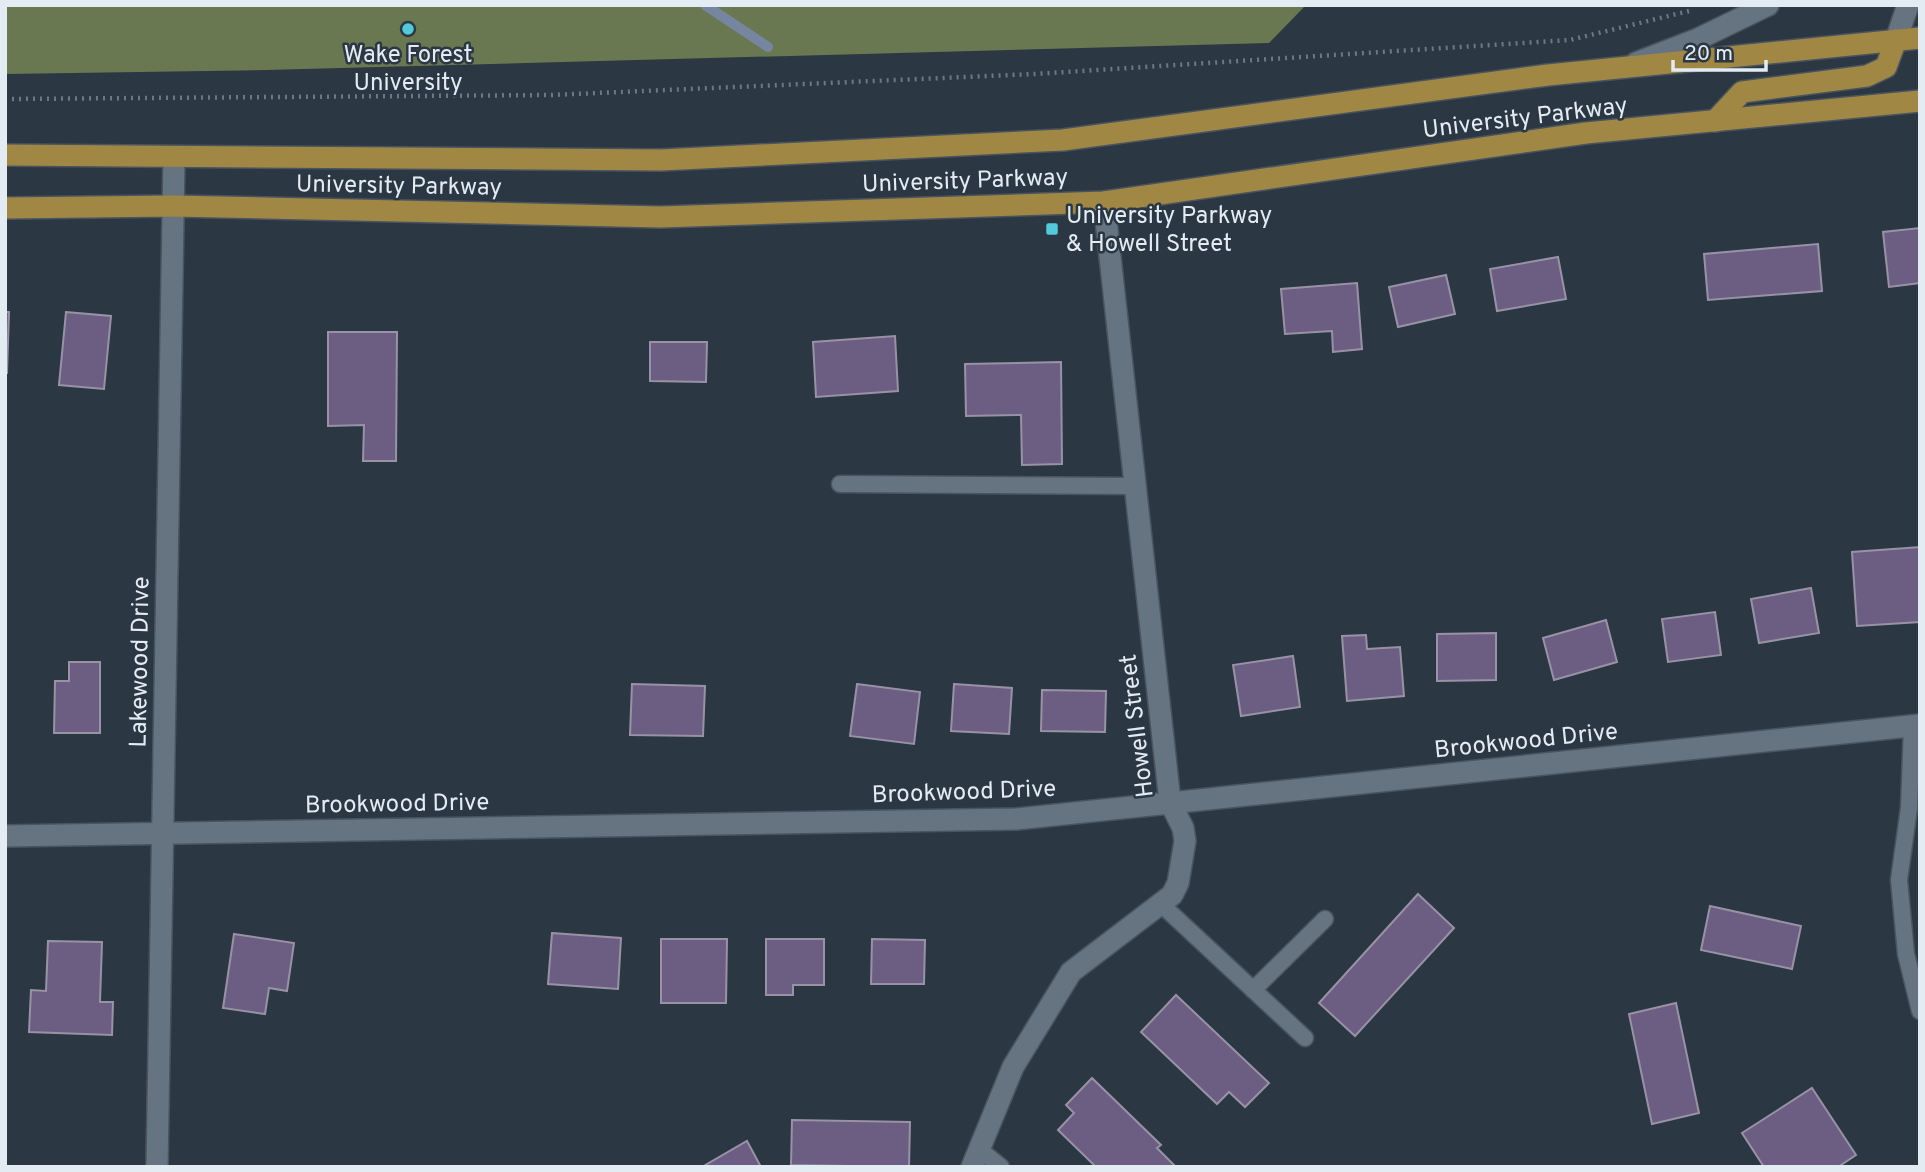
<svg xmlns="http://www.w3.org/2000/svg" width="1925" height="1172" font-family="Overpass,sans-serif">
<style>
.forest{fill:#6a7851}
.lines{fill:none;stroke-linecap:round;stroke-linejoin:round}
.stream{stroke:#7686a0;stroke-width:10}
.building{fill:#6c5e83;stroke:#9892a4;stroke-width:2}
.service-casing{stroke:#49545e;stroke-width:19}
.minor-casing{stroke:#49545e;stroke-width:24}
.primary-casing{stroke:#49545e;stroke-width:24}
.path{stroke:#6c7882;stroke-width:4.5;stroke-dasharray:2 5;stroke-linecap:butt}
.service{stroke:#667482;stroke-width:16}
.minor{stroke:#667482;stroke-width:21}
.primary{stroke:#a08743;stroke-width:21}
.poi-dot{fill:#53cadc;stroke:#2b3844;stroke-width:2.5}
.labels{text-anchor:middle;stroke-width:5;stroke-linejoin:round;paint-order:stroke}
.poi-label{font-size:24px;fill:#e3ebf3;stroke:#2b3844}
.street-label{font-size:24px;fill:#e3ebf3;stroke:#2b3844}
</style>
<rect width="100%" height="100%" fill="#2b3844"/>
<polygon class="forest" points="5,5 1306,5 1269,43 266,70 5,74"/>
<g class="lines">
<polyline class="stream" points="705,5 768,47"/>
</g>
<g class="building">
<polygon points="1920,228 1920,283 1889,287 1883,232"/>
<polygon points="1818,244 1822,291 1708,300 1704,254"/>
<polygon points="1558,257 1566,299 1497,311 1490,269"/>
<polygon points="1446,275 1455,314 1398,327 1389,287"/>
<polygon points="1357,283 1362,349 1333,352 1332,331 1285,334 1281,289"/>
<polygon points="5,312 9,312 7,373 5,373"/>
<polygon points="66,312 111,316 104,389 59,385"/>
<polygon points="328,332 397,332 396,461 363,461 364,425 328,426"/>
<polygon points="895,336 898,391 816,397 813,342"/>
<polygon points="650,342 707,342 706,382 650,381"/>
<polygon points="1061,362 1062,464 1022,465 1021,415 966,416 965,364"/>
<polygon points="1920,547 1920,622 1857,626 1852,552"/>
<polygon points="1811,588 1819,633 1759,643 1751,599"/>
<polygon points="1715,612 1721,655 1668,662 1662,619"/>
<polygon points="1606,620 1617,662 1554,680 1543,638"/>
<polygon points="1496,633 1496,680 1437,681 1437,634"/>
<polygon points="1366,635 1367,649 1400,647 1404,696 1347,701 1342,636"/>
<polygon points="1293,656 1300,707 1241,716 1233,665"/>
<polygon points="69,662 100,662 100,733 54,733 55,681 69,681"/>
<polygon points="632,684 705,686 703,736 630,735"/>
<polygon points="857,684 920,692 914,744 850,736"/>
<polygon points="954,684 1012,688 1009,734 951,731"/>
<polygon points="1042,690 1106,691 1105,732 1041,731"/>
<polygon points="1418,894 1454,928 1355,1036 1319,1003"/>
<polygon points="1710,906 1801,926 1792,969 1701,950"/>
<polygon points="552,933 621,938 618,989 548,984"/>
<polygon points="234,934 294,943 287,991 269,988 265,1014 223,1008"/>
<polygon points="661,939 727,939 726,1003 661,1003"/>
<polygon points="766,939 824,939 824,985 793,985 793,995 766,995"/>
<polygon points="872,939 925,940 924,984 871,984"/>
<polygon points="48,941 102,942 100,1002 113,1002 112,1035 29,1032 31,990 46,991"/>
<polygon points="1176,995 1269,1083 1245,1107 1229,1092 1217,1104 1141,1032"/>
<polygon points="1676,1003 1699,1113 1652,1124 1629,1014"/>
<polygon points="1092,1078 1161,1145 1157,1148 1176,1167 1096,1167 1058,1130 1074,1113 1066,1105"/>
<polygon points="1812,1088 1856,1155 1838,1167 1764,1167 1742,1133"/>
<polygon points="792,1120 910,1122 909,1167 791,1165"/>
<polygon points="747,1141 761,1167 702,1167"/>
</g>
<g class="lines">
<defs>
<g id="service">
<polyline points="840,484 1135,486"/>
<polyline points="1912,726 1909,808 1899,880 1906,954 1920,1011"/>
<polyline points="1162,905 1305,1038"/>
<polyline points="1253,990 1325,919"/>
<polyline points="980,1150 1001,1167"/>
</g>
<g id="minor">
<polyline points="1896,40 1908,5"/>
<polyline points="1636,63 1698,39 1768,5"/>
<polyline points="5,836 1016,819 1920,725"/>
<polyline points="157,1167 174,158"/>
<polyline points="972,1167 1013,1067 1071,972 1172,895 1178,883 1185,841 1183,828 1170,802 1104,202"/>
</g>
<g id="primary">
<polyline points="1715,121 1742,92 1867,76 1886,67 1896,40"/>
<polyline points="5,155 661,160 1063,140 1548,75 1920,38"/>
<polyline points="5,208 174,206 661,217 1104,202 1586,133 1920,101"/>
</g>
</defs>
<use href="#service" class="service-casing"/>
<use href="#minor" class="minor-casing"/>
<use href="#primary" class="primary-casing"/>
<polyline class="path" points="5,99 551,95 1034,74 1570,40 1693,10"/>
<use href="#service" class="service"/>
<use href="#minor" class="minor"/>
<use href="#primary" class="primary"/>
</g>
<g class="poi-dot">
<circle cx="408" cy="29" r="7"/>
<rect x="1045" y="222" width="14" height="14" rx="3.5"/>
</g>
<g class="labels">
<g class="poi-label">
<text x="408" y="62">Wake Forest<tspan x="408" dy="28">University</tspan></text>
<text x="1066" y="223" text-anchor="start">University Parkway<tspan x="1066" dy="28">&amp; Howell Street</tspan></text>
</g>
<g class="street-label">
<text transform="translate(1525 117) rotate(-7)" y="8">University Parkway</text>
<text transform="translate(965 180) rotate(-2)" y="8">University Parkway</text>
<text transform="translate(399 185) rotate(1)" y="8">University Parkway</text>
<text transform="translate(139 662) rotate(-89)" y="8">Lakewood Drive</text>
<text transform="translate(1136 726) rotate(-97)" y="8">Howell Street</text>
<text transform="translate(1526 740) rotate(-6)" y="8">Brookwood Drive</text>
<text transform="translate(964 791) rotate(-2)" y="8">Brookwood Drive</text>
<text transform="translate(397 803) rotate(-1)" y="8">Brookwood Drive</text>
</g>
</g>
<rect width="1925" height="1172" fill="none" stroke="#e3ebf3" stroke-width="14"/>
<path d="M1673 60v10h93v-10" fill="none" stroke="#e3ebf3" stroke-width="3.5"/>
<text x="1684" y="60" font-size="21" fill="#e3ebf3" stroke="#2b3844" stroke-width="5" paint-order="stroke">20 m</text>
</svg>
